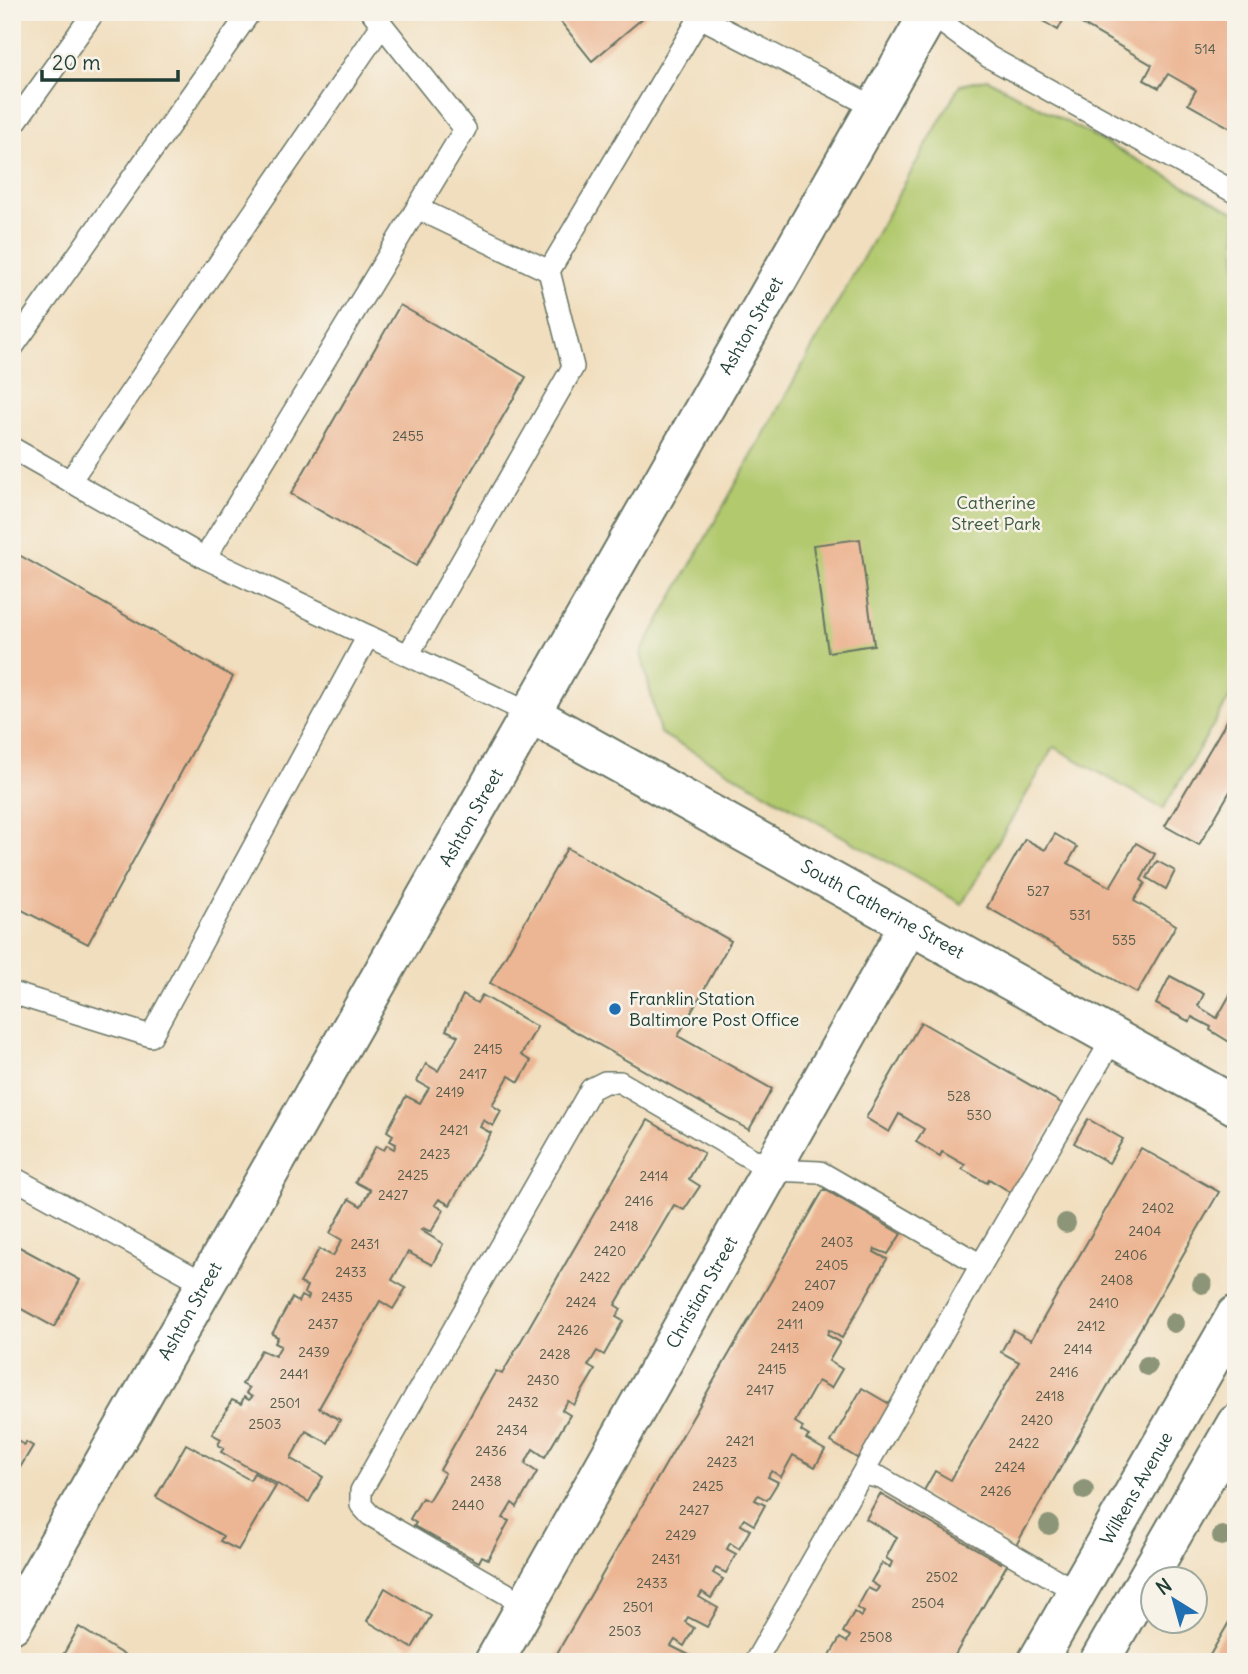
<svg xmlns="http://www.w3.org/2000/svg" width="1248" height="1674" font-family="Delius,sans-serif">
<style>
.green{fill:#b2c96e;stroke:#688351;stroke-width:2}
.building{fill:#ecb593}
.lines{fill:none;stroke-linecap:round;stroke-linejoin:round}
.lane-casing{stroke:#687564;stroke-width:24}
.street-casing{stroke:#687564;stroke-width:42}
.primary-casing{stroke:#687564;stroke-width:42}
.lane{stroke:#fff;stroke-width:21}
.street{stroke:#fff;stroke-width:38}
.primary{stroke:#fff;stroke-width:38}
.tree{fill:#8d9579}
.poi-dot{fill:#1f6fb2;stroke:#f7f3e8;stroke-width:2.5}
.labels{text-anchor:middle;stroke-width:5;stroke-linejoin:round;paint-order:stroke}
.number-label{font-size:14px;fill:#525b4c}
.street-label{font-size:18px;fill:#1f3d34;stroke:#f7f3e8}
.park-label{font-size:18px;fill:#3c5940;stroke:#f7f3e8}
.poi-label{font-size:18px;fill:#1f3d34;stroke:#f7f3e8;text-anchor:start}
</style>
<rect width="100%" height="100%" fill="#f7f3e8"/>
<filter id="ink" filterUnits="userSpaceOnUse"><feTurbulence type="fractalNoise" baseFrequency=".0143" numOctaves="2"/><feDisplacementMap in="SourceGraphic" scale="14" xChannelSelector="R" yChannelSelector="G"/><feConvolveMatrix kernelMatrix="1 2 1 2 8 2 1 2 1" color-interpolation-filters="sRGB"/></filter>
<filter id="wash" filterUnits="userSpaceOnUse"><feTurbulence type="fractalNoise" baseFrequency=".00686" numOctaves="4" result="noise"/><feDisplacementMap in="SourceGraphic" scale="28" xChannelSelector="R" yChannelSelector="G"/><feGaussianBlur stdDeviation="1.57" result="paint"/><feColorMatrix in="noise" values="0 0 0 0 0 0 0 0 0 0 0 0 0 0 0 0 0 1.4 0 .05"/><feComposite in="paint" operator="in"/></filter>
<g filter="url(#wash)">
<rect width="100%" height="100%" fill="#f1debe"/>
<polygon class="green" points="987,79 1236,213 1236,687 1163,809 1054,747 962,904 660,733 641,653 960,85"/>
<g id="blocks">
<g class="building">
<polygon points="553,12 650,12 592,61"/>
<polygon points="1039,12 1236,12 1236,131 1188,104 1196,90 1168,74 1159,88 1144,80 1152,65 1066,15 1058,30 1036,17"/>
<polygon points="400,305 526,377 416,566 291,494"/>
<polygon points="860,539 874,645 828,652 813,545"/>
<polygon points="12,551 233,677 88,944 12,905"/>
<polygon points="1236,705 1236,781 1199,845 1165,826"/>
<polygon points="1055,834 1077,847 1068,863 1110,887 1136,843 1155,854 1141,880 1145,883 1134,901 1176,925 1137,993 987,907 1025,839 1045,850"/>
<polygon points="567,848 731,941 678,1036 772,1089 749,1130 490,983"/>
<polygon points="1157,861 1175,871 1166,889 1147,878"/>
<polygon points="1170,976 1204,994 1198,1006 1217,1018 1236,984 1236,1046 1210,1030 1211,1027 1192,1017 1190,1022 1156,1004"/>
<polygon points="463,995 477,1003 482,995 537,1027 521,1055 531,1061 519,1082 509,1076 492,1105 501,1111 493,1126 483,1120 480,1127 491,1133 450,1205 439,1199 435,1205 444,1210 431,1232 423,1228 421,1230 443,1244 432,1265 408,1252 392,1280 406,1288 393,1309 380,1301 319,1408 340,1420 328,1443 306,1431 292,1456 291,1459 323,1477 309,1502 221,1452 224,1448 218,1445 221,1439 212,1434 232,1400 241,1404 244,1397 249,1400 252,1397 246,1393 249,1388 242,1384 261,1350 275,1356 281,1346 275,1343 278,1337 272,1334 292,1298 298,1302 301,1296 308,1299 309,1296 304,1293 307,1286 300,1283 319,1249 333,1256 342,1240 330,1233 340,1215 349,1199 361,1206 370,1190 355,1182 376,1146 384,1150 387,1145 394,1149 396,1144 390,1141 393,1135 387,1131 406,1096 420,1103 424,1096 429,1088 417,1081 426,1064 438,1071 458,1036 446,1030"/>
<polygon points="921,1022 1063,1104 1012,1193 989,1179 987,1183 962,1169 965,1165 942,1152 940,1156 916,1142 924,1129 899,1114 889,1132 866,1118"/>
<polygon points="1088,1119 1123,1139 1109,1163 1074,1143"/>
<polygon points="648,1120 704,1153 689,1179 700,1186 684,1210 674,1205 615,1305 621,1309 616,1317 623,1321 604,1355 597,1351 588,1366 595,1370 574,1405 568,1401 562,1410 570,1415 545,1457 533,1449 529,1456 525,1464 537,1472 517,1507 512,1503 503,1518 509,1521 488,1559 482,1556 479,1562 414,1526 416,1523 410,1519 422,1498 428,1501 445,1473 440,1470 482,1395 496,1371 502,1374"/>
<polygon points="1141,1148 1219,1192 1015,1547 922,1494 935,1471 951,1480 1019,1362 1001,1352 1013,1330 1031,1340"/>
<polygon points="824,1189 901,1234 888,1254 875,1249 874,1252 887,1259 842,1338 829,1330 828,1332 827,1335 840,1342 829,1361 842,1369 831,1388 818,1381 795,1422 803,1427 801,1431 809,1436 806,1439 825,1450 815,1467 793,1455 781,1477 772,1471 770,1473 768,1477 778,1482 767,1500 758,1495 755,1500 765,1505 754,1525 744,1519 742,1522 741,1525 750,1530 739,1549 730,1543 727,1549 736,1554 726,1573 716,1568 713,1573 723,1579 711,1598 702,1592 699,1597 718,1608 707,1627 688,1617 685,1622 694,1628 684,1646 675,1640 671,1646 695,1658 693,1662 552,1662"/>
<polygon points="12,1243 80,1280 54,1327 12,1304"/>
<polygon points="862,1388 898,1409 878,1443 857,1458 831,1442"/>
<polygon points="12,1438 25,1445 26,1442 33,1446 12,1481"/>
<polygon points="186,1444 250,1480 254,1473 276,1486 238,1550 220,1541 223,1536 156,1497"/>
<polygon points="880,1494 1001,1563 1003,1560 1008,1563 951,1662 837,1662 830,1655 840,1638 847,1642 850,1636 843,1632 854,1612 861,1617 864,1612 857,1608 868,1588 876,1592 877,1590 879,1587 871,1582 882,1563 890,1567 892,1562 886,1558 897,1537 866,1519"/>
<polygon points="385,1588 431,1616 412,1648 367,1621"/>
<polygon points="1236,1610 1236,1662 1206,1662"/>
<polygon points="79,1627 135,1662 59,1662"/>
</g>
</g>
</g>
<g filter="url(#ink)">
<use href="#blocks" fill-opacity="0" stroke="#687564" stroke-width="2"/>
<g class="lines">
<defs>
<g id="lane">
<polyline points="928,12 989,57 1236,193"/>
<polyline points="12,127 94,12"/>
<polyline points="417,208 549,271 700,17 876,108"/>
<polyline points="12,348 250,12"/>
<polyline points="12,448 205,558 531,714"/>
<polyline points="70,481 382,25"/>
<polyline points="205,558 465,129 372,12"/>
<polyline points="408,655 573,367 549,271"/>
<polyline points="12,993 151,1036 368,636"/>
<polyline points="12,1177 206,1284"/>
<polyline points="864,1474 881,1478 1077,1592"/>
<polyline points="526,1605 370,1515 361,1505 361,1491 591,1089 605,1082 620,1082 771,1170 820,1172 981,1265"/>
<polyline points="755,1662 981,1265 1113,1038"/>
</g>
<g id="street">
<path id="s1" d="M531,714L1236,1106"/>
<path id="s2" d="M12,1624L930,12"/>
<path id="s3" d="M494,1662L909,925"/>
</g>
<g id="primary">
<path id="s4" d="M1037,1662L1236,1315"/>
<polyline points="1099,1662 1236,1424"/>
</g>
</defs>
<use href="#lane" class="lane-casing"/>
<use href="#street" class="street-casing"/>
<use href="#primary" class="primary-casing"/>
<use href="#lane" class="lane"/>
<use href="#street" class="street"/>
<use href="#primary" class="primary"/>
</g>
<g class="tree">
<circle cx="1066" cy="1223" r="10"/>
<circle cx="1202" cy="1284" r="10"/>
<circle cx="1174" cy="1323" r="10"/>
<circle cx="1147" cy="1366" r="10"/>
<circle cx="1084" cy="1490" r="10"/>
<circle cx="1049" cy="1525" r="10"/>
<circle cx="1222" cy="1536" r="10"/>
</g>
</g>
<circle class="poi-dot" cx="615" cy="1009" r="7"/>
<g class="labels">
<g class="number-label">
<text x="1205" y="54">514</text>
<text x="408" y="441">2455</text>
<text x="1038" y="896">527</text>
<text x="1080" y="920">531</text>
<text x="1124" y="945">535</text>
<text x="488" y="1054">2415</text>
<text x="473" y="1079">2417</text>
<text x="450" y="1097">2419</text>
<text x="959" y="1101">528</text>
<text x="979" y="1120">530</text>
<text x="454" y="1135">2421</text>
<text x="435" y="1159">2423</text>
<text x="413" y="1180">2425</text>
<text x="654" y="1181">2414</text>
<text x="393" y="1200">2427</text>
<text x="639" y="1206">2416</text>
<text x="1158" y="1213">2402</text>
<text x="624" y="1231">2418</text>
<text x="1145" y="1236">2404</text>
<text x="837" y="1247">2403</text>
<text x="365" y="1249">2431</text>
<text x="610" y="1256">2420</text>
<text x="1131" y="1260">2406</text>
<text x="832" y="1270">2405</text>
<text x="351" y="1277">2433</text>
<text x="595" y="1282">2422</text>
<text x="1117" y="1285">2408</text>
<text x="820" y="1290">2407</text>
<text x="337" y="1302">2435</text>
<text x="581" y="1307">2424</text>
<text x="1104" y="1308">2410</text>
<text x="808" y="1311">2409</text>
<text x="323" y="1329">2437</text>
<text x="790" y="1329">2411</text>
<text x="1091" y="1331">2412</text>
<text x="573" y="1335">2426</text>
<text x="785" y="1353">2413</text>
<text x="1078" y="1354">2414</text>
<text x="314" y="1357">2439</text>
<text x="555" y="1359">2428</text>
<text x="772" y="1374">2415</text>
<text x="1064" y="1377">2416</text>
<text x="294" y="1379">2441</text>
<text x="543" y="1385">2430</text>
<text x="760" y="1395">2417</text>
<text x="1050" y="1401">2418</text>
<text x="523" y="1407">2432</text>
<text x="285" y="1408">2501</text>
<text x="1037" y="1425">2420</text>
<text x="265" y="1429">2503</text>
<text x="512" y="1435">2434</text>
<text x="740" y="1446">2421</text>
<text x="1024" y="1448">2422</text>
<text x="491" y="1456">2436</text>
<text x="722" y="1467">2423</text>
<text x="1010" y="1472">2424</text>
<text x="486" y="1486">2438</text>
<text x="708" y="1491">2425</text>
<text x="996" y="1496">2426</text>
<text x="468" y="1510">2440</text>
<text x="694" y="1515">2427</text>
<text x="681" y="1540">2429</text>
<text x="666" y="1564">2431</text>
<text x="942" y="1582">2502</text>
<text x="652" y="1588">2433</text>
<text x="928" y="1608">2504</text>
<text x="638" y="1612">2501</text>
<text x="625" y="1636">2503</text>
<text x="876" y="1642">2508</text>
</g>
<g class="street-label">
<text dy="6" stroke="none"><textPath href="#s2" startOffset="1494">Ashton Street</textPath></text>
<text dy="6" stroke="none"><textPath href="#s2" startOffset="928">Ashton Street</textPath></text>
<text dy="6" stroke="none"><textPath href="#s1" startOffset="402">South Catherine Street</textPath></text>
<text dy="6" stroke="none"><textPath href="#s3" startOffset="424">Christian Street</textPath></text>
<text dy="6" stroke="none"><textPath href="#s2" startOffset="360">Ashton Street</textPath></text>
<text dy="6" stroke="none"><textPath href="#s4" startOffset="200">Wilkens Avenue</textPath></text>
</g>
<g class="park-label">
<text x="996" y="509">Catherine<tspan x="996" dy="21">Street Park</tspan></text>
</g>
<g class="poi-label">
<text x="629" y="1005">Franklin Station<tspan x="629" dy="21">Baltimore Post Office</tspan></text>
</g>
</g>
<rect width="1248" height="1674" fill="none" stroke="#f7f3e8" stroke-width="42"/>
<g transform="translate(1174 1600) rotate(323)"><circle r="33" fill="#f7f3e8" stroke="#a1aaa0" stroke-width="2"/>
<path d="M0-5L12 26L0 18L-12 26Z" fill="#1f6fb2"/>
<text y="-10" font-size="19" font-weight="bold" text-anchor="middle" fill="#1f3d34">N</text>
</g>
<path d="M42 70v10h136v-10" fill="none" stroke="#1f3d34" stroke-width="3.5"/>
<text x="52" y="70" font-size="21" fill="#1f3d34" stroke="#f7f3e8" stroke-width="5" paint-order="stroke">20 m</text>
</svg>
